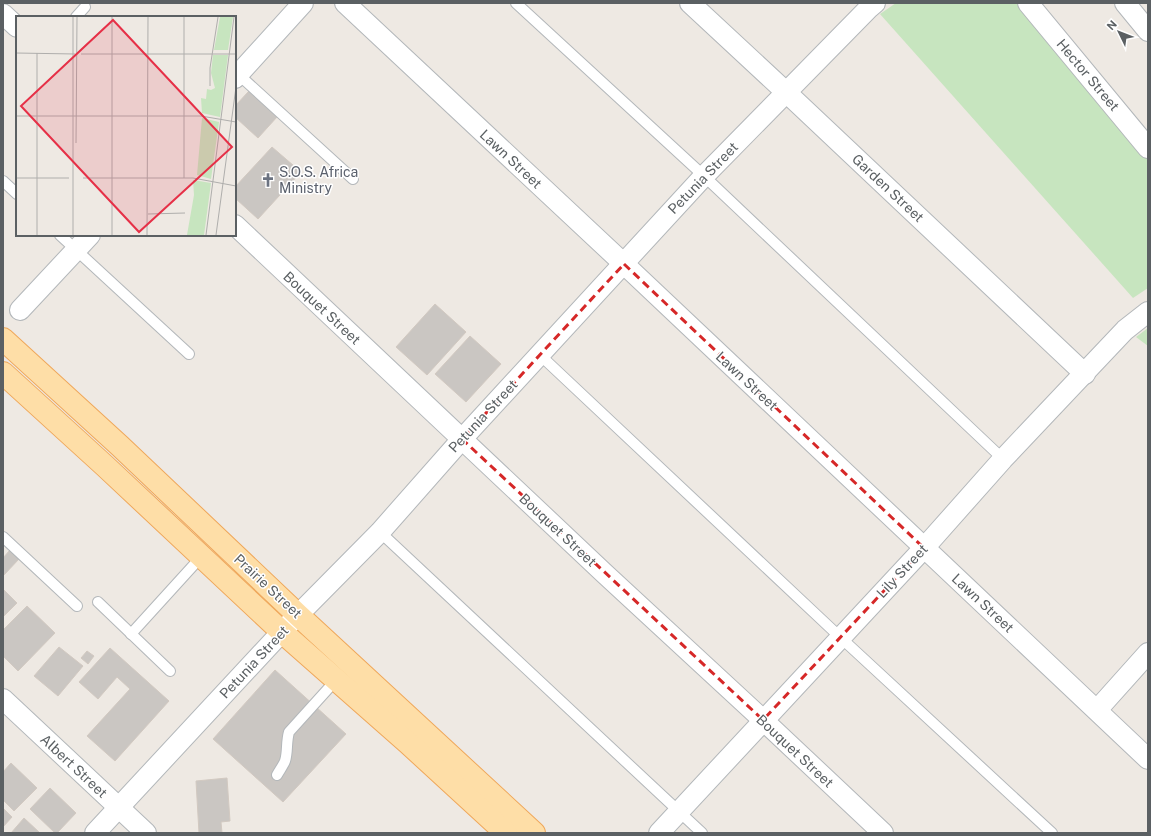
<svg xmlns="http://www.w3.org/2000/svg" width="1151" height="836" font-family="'Public Sans',sans-serif">
<style>
.green{fill:#c7e5bf}
.building{fill:#cac6c2;stroke:#d2c9c1}
.lines{fill:none;stroke-linecap:round;stroke-linejoin:round}
.lane-casing{stroke:#b3b7ba;stroke-width:12}
.street-casing{stroke:#b3b7ba;stroke-width:22}
.primary-casing{stroke:#efa75a;stroke-width:24}
.lane{stroke:#fff;stroke-width:10}
.street{stroke:#fff;stroke-width:20}
.primary{stroke:#fedea7;stroke-width:22}
.marked{fill:none;stroke:#d62828;stroke-width:3;stroke-dasharray:8 5;stroke-linejoin:round}
.labels{text-anchor:middle;stroke-width:3;stroke-linejoin:round;paint-order:stroke}
.street-label{font-size:14px;fill:#5b6063;stroke:#fff}
.worship-label{font-size:14px;fill:#5b616d;stroke:#fff;text-anchor:start}
.inset-road{fill:none;stroke:#afaeac;stroke-width:1}
.view{fill:#e63047;fill-opacity:0.15;stroke:#e63047;stroke-width:2}
.inset-edge{fill:none;stroke:#5b6063;stroke-width:2}
</style>
<rect width="100%" height="100%" fill="#eee9e3"/>
<g class="green">
<polygon points="896,3 1019,3 1148,160 1148,288 1133,298 880,14"/>
<polygon points="1148,328 1148,346 1136,337"/>
</g>
<g class="building">
<polygon points="249,91 277,117 258,138 235,117 235,106"/>
<polygon points="272,147 301,172 258,219 235,198 235,187"/>
<polygon points="435,304 466,332 427,375 396,347"/>
<polygon points="470,336 501,364 466,402 435,374"/>
<polygon points="10,550 19,559 3,576 3,558"/>
<polygon points="3,589 17,603 3,617"/>
<polygon points="27,606 55,633 18,671 3,656 3,630"/>
<polygon points="59,647 83,666 58,696 34,676"/>
<polygon points="110,648 169,701 115,761 87,736 130,689 117,677 98,699 79,682"/>
<polygon points="87,651 94,656 88,664 81,658"/>
<polygon points="275,670 346,734 283,802 213,739"/>
<polygon points="11,763 37,788 14,811 3,800 3,772"/>
<polygon points="227,778 230,821 221,822 222,833 199,833 196,781"/>
<polygon points="50,788 76,813 57,833 55,833 30,809"/>
<polygon points="3,808 12,817 3,827"/>
<polygon points="24,818 40,833 11,833"/>
</g>
<g class="lines">
<defs>
<g id="lane">
<polyline points="516,3 704,176 1003,459"/>
<polyline points="76,17 85,7"/>
<polyline points="238,74 353,179"/>
<polyline points="3,181 17,194"/>
<polyline points="60,235 189,354"/>
<polyline points="540,355 840,637 1052,833"/>
<polyline points="380,532 702,833"/>
<polyline points="3,537 77,606"/>
<polyline points="98,602 170,671"/>
<polyline points="131,634 201,557"/>
<path d="M277,775C279,771 283,766 285,761C288,752 286,742 289,732L336,680"/>
</g>
<g id="street">
<polyline points="345,3 624,264 1148,759"/>
<polyline points="690,3 787,93 1085,374"/>
<polyline points="1028,3 1148,148"/>
<polyline points="1125,3 1148,31"/>
<polyline points="3,14 17,27"/>
<polyline points="235,78 303,3"/>
<polyline points="235,225 605,574 763,720 883,833"/>
<polyline points="20,310 90,235"/>
<polyline points="3,699 146,833"/>
<polyline points="1097,710 1148,653"/>
<polyline points="95,833 291,622 380,532 462,439 704,176 868,9 875,3"/>
<polyline points="659,833 924,548 1003,459 1125,330 1148,312"/>
</g>
<g id="primary">
<polyline points="3,339 120,446 298,615 534,833"/>
<polyline points="3,373 105,466 282,632 408,743 506,833"/>
</g>
</defs>
<use href="#lane" class="lane-casing"/>
<use href="#street" class="street-casing"/>
<use href="#primary" class="primary-casing"/>
<use href="#lane" class="lane"/>
<use href="#street" class="street"/>
<use href="#primary" class="primary"/>
</g>
<path class="marked" d="M624,264L924,548L763,720L462,439Z"/>
<defs>
<symbol id="church-bare" viewBox="-9 -9 18 18"><path d="M-1.2-6h2.4v3.5h3.3v2.4h-3.3V6h-2.4V-.1h-3.3v-2.4h3.3Z" fill="#6b7280" stroke="#fff" stroke-width="2.5" paint-order="stroke"/></symbol>
</defs>
<g fill-rule="evenodd">
<use href="#church-bare" x="258" y="170" width="20" height="20"/>
</g>
<g class="labels">
<g class="street-label">
<text transform="translate(1088 75) rotate(50)" y="5">Hector Street</text>
<text transform="translate(511 159) rotate(43)" y="5">Lawn Street</text>
<text transform="translate(703 178) rotate(-46)" y="5">Petunia Street</text>
<text transform="translate(888 188) rotate(43)" y="5">Garden Street</text>
<text transform="translate(322 308) rotate(43)" y="5">Bouquet Street</text>
<text transform="translate(747 381) rotate(43)" y="5">Lawn Street</text>
<text transform="translate(483 416) rotate(-47)" y="5">Petunia Street</text>
<text transform="translate(558 530) rotate(43)" y="5">Bouquet Street</text>
<text transform="translate(902 571) rotate(-47)" y="5">Lily Street</text>
<text transform="translate(268 586) rotate(43)" y="5">Prairie Street</text>
<text transform="translate(983 603) rotate(43)" y="5">Lawn Street</text>
<text transform="translate(254 662) rotate(-47)" y="5">Petunia Street</text>
<text transform="translate(795 751) rotate(43)" y="5">Bouquet Street</text>
<text transform="translate(74 766) rotate(43)" y="5">Albert Street</text>
</g>
<g class="worship-label">
<text x="279" y="177">S.O.S. Africa<tspan x="279" dy="16">Ministry</tspan></text>
</g>
</g>
<g transform="translate(16 16)">
<rect width="220" height="220" fill="#eee9e3"/>
<path d="M204,1H217L212,34H198ZM197,39H212L204,101L186,97L185,82L190,83L191,73L195,74L199,72L195,57ZM186,102L203,106L195,163L181,159ZM177,164L195,167L188,219H171L178,179Z" fill="#c7e5bf"/>
<path class="inset-road" d="M0,37L59,38M65,38H220M194,70V52L202,1M0,100H185L220,106M60,127L61,1M0,162H53M67,162H177L220,170M168,162V1M132,198L169,197M21,219V37M57,219V1M96,219V1M131,219L132,1M190,219L218,1M200,219L220,71"/>
<path class="view" d="M97,4L216,131L123,216L5,90Z"/>
<rect width="220" height="220" class="inset-edge"/>
</g>
<rect width="1151" height="836" fill="none" stroke="#5b6063" stroke-width="8"/>
<g transform="translate(1119 32) rotate(313)" stroke="#ffffff" stroke-width="3" paint-order="stroke">
<path d="M0-3L7 15L0 10L-7 15Z" fill="#5b6063"/>
<text y="-6" font-size="11" font-weight="bold" text-anchor="middle" fill="#5b6063">N</text>
</g>
</svg>
